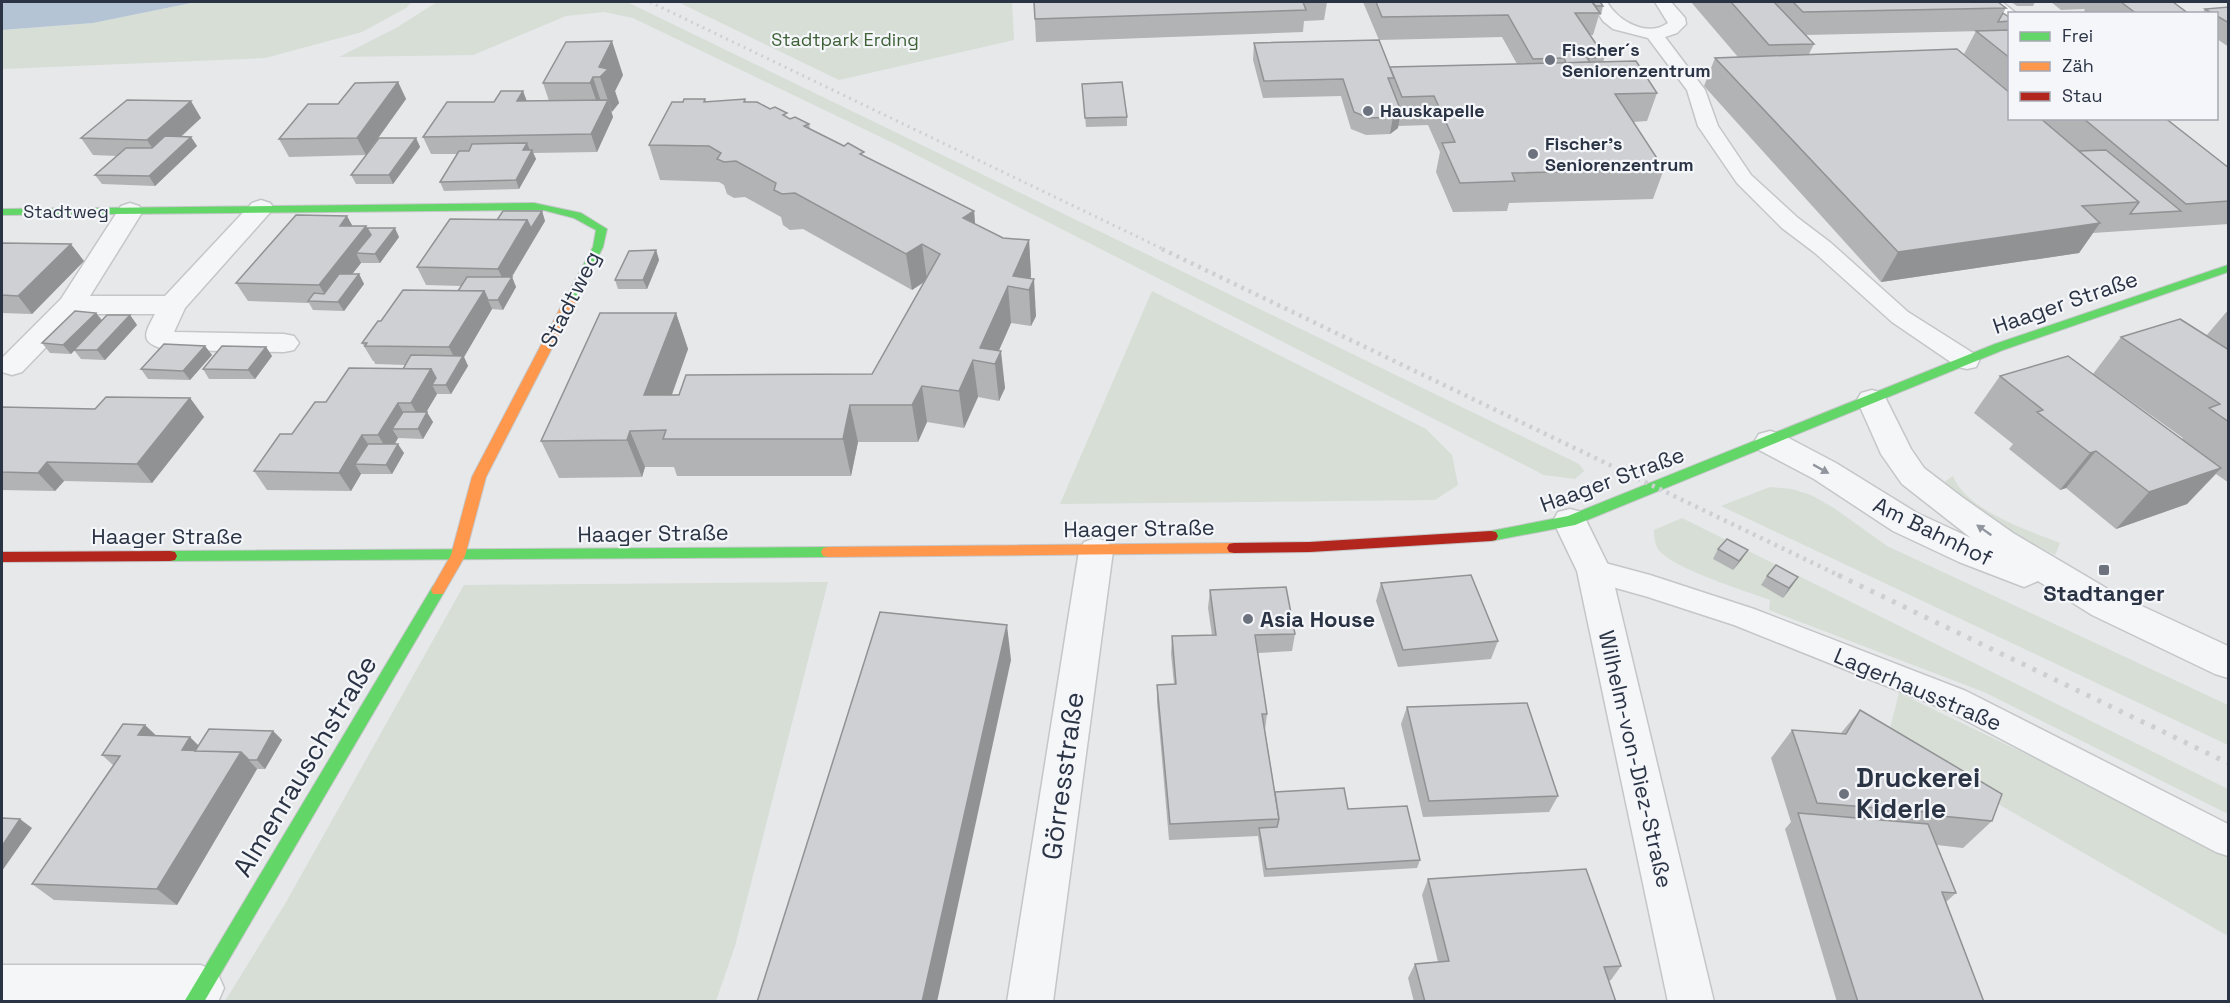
<svg xmlns="http://www.w3.org/2000/svg" width="2230" height="1003" font-family="'Space Grotesk',sans-serif">
<style>
.green{fill:#d6ded6}
.water{fill:#b4c4d5}
.lines{fill:none;stroke-linecap:round;stroke-linejoin:round}
.lane-casing{stroke:#c4c6c8;stroke-width:3}
.street-casing{stroke:#c4c6c8;stroke-width:3}
.fast-casing{stroke:#c4c6c8;stroke-width:2}
.slow-casing{stroke:#c4c6c8;stroke-width:2}
.jam-casing{stroke:#c4c6c8;stroke-width:2}
.lane{fill:#f5f6f7;fill-rule:evenodd}
.street{fill:#f5f6f7;fill-rule:evenodd}
.fast{fill:#63d668;fill-rule:evenodd}
.slow{fill:#ff974d;fill-rule:evenodd}
.jam{fill:#b3261e;fill-rule:evenodd}
.rail-far2{stroke:#cecfd2;stroke-width:3;stroke-dasharray:2 4.5;stroke-linecap:butt}
.rail-far1{stroke:#cecfd2;stroke-width:4.5;stroke-dasharray:3 5;stroke-linecap:butt}
.rail{stroke:#cecfd2;stroke-width:5;stroke-dasharray:4 8;stroke-linecap:butt}
.wall{fill:#b1b3b5;fill-rule:evenodd}
.shaded-wall{fill:#909294}
.building{fill:#ced0d3;stroke:#909294;stroke-width:1.5}
.oneway{fill:#90959e}
.poi-dot{fill:#6c737f;stroke:#f4f6f9;stroke-width:2}
.labels{text-anchor:middle;stroke-width:4.5;stroke-linejoin:round;paint-order:stroke}
.far-park-label{font-size:18px;fill:#3f6138;stroke:#f4f6f9}
.far-poi-label{font-size:18px;font-weight:bold;fill:#2b3445;stroke:#f4f6f9;text-anchor:start}
.far-street-label{font-size:18px;fill:#2b3445;stroke:#f4f6f9}
.street-label{font-size:22px;fill:#2b3445;stroke:#f4f6f9}
.poi-label{font-size:22px;font-weight:bold;fill:#2b3445;stroke:#f4f6f9}
.near-street-label{font-size:27px;fill:#2b3445;stroke:#f4f6f9}
.near-poi-label{font-size:27px;font-weight:bold;fill:#2b3445;stroke:#f4f6f9;text-anchor:start}
</style>
<rect width="100%" height="100%" fill="#e6e8ea"/>
<g class="green">
<polygon points="196,2 412,2 406,8 362,32 265,58 2,69 2,30 93,23"/>
<polygon points="437,2 627,2 1579,464 1584,471 1575,479 1544,475 893,143 633,18 604,12 566,16 473,55 339,57 396,28"/>
<polygon points="678,2 1012,2 1014,40 839,80"/>
<polygon points="1152,291 1426,429 1452,455 1458,485 1435,500 1060,504"/>
<path d="M1953,476C1965,509 2028,531 2060,543L2055,555L2017,535L1953,494L1946,488L1944,482Z"/>
<polygon points="1770,487 1792,489 1811,495 1834,508 1887,546 2228,705 2228,745 1721,506"/>
<path d="M1682,518L2228,789V814L1984,692L1769,610L1770,600C1746,591 1671,568 1658,549C1655,544 1654,536 1654,530Z"/>
<polygon points="828,582 735,946 716,1001 225,1001 285,904 464,585"/>
<polygon points="1899,693 2041,761 2228,856 2228,936 1887,740"/>
</g>
<polygon class="water" points="2,2 196,2 93,23 2,30"/>
<g class="lines">
<defs>
<g id="lane">
<path d="M1591,2H1607C1618,21 1647,38 1668,23L1655,2H1671L1685,18L1686,24L1677,33L1665,37L1705,90L1718,126L1751,175L1798,218L1831,243L1908,312L1976,355L1979,361L1976,367L1967,369L1958,367L1892,322L1815,253L1782,228L1737,183L1698,126L1687,90L1648,38L1613,29L1603,21Z"/>
<polygon points="1984,2 2002,2 2017,14 2010,14 2010,21 2004,20"/>
<polygon points="1594,560 1650,575 1754,609 1966,691 2228,824 2228,856 2216,852 1944,709 1734,625 1648,597 1584,579 1580,571 1584,563"/>
</g>
<g id="street">
<path d="M261,200L270,203L274,208L185,308L174,332L284,334L294,336L299,343L294,350L284,352L167,350C140,343 143,336 155,314H78L22,372L12,375L2,372V358L61,299L121,206L130,203L139,206L143,211L90,296H165L252,203Z"/>
<polygon points="1872,390 1883,393 1911,449 1924,468 1962,497 2013,533 2118,595 2228,646 2228,678 2215,674 2092,615 2038,581 2024,587 1959,562 1893,531 1814,479 1759,450 1754,442 1759,434 1770,431 1781,434 1836,463 1917,513 1971,538 1902,484 1881,454 1857,400 1861,393"/>
<polygon points="1570,509 1582,512 1611,571 1714,1002 1668,1002 1577,571 1553,521 1558,512"/>
<polygon points="1096,538 1108,542 1113,551 1053,1002 1007,1002 1079,551 1084,542"/>
<polygon points="201,965 217,972 224,988 218,1002 2,1002 2,965"/>
</g>
<g id="fast">
<polygon points="534,203 581,213 607,229 603,247 574,304 570,305 564,301 593,247 596,230 574,218 543,210 2,215 2,209"/>
<polygon points="2228,265 2228,272 2003,350 1575,525 1491,541 1486,540 1484,536 1486,532 1491,531 1568,516 1995,344"/>
<polygon points="828,547 833,548 835,552 833,556 828,557 170,561 165,560 163,556 165,552 170,551"/>
<polygon points="438,584 443,586 445,590 443,594 204,1002 184,1002 433,586"/>
</g>
<g id="slow">
<polygon points="570,297 576,301 486,477 465,556 443,594 433,594 431,590 451,555 472,477 564,301"/>
<polygon points="1234,543 1239,544 1241,548 1239,552 1234,553 828,557 823,556 821,552 823,548 828,547"/>
</g>
<g id="jam">
<polygon points="1491,531 1496,532 1498,536 1496,540 1491,541 1310,552 1234,553 1229,552 1227,548 1229,544 1234,543 1310,542"/>
<polygon points="170,551 175,552 177,556 175,560 170,561 2,562 2,552"/>
</g>
</defs>
<use href="#lane" class="lane-casing"/>
<use href="#street" class="street-casing"/>
<use href="#fast" class="fast-casing"/>
<use href="#slow" class="slow-casing"/>
<use href="#jam" class="jam-casing"/>
<use href="#lane" class="lane"/>
<use href="#street" class="street"/>
<use href="#fast" class="fast"/>
<use href="#slow" class="slow"/>
<use href="#jam" class="jam"/>
<polyline class="rail-far2" points="650,2 1165,250"/>
<polyline class="rail-far1" points="1162,249 1842,577"/>
<polyline class="rail" points="1838,575 2228,763"/>
</g>
<g class="wall">
<polygon points="1034,2 1327,2 1324,20 1304,21 1303,32 1036,42"/>
<polygon points="1363,2 1600,2 1603,6 1601,15 1599,15 1593,35 1590,35 1605,57 1603,62 1657,93 1647,121 1633,122 1664,169 1653,199 1509,203 1507,211 1453,212 1436,172 1440,152 1428,125 1398,126 1398,128 1390,134 1366,135 1351,129 1341,96 1263,98 1253,60 1254,43 1390,67 1517,64 1502,37 1379,40"/>
<polygon points="1691,2 1998,2 2006,8 2003,13 2010,18 2010,93 1964,54 1976,31 1983,31 1806,35 1814,44 1809,54 2010,118 2165,118 2229,168 2229,224 2093,233 2079,253 1881,282 1704,86 1715,58 1738,57"/>
<polygon points="2011,2 2035,2 2033,6 2017,6"/>
<polygon points="2051,2 2173,2 2189,14 2087,14 2084,11 2085,9 2061,10"/>
<polygon points="2229,7 2229,47 2217,39 2217,14 2202,14 2205,9"/>
<polygon points="566,42 623,75 615,91 619,103 611,112 613,117 597,152 533,153 536,159 519,189 444,191 440,182 457,154 431,154 423,137 494,102 523,91 527,101 549,101 543,83"/>
<polygon points="398,82 406,99 366,155 289,157 279,139"/>
<polygon points="1082,84 1127,117 1127,126 1086,127"/>
<polygon points="705,99 706,102 745,99 746,102 790,119 809,124 810,129 974,211 975,224 1003,238 1029,240 1031,276 1030,279 1036,316 1031,326 1011,323 999,350 1005,388 999,401 978,397 964,428 927,422 918,442 858,442 851,476 677,476 674,467 645,467 642,477 559,478 541,441 676,313 688,349 672,395 872,374 924,282 912,290 803,229 790,230 783,225 781,217 745,197 734,198 727,194 724,185 719,182 660,180 649,145 683,102"/>
<polygon points="201,118 181,137 191,137 197,146 155,186 102,184 95,175 117,156 93,155 81,138"/>
<polygon points="416,138 420,147 393,184 356,184 351,175"/>
<polygon points="542,211 545,221 512,277 516,287 503,310 492,309 464,357 468,366 451,394 437,394 426,412 433,422 423,439 398,438 395,444 404,453 392,474 361,474 351,491 267,490 254,471 326,402 403,369 405,365 375,364 374,361 373,361 362,343 381,321 458,291 461,286 426,285 417,267 497,220"/>
<polygon points="352,226 399,237 380,263 361,263 352,274 359,274 364,284 344,311 313,310 309,303 248,301 236,283"/>
<polygon points="2,243 84,261 32,314 2,313"/>
<polygon points="656,250 659,260 647,289 618,289 615,280"/>
<path d="M2229,309V483L2216,474L2187,504L2116,529L2066,488L2060,490L2009,449L2013,444L1974,413L2000,376L2093,374L2121,337L2206,336ZM2096,376L2183,438L2182,439Z"/>
<polygon points="96,313 102,320 130,315 137,325 105,360 81,359 74,350 71,354 50,353 42,343"/>
<polygon points="205,346 212,355 190,380 148,379 141,369"/>
<polygon points="266,347 272,356 255,379 209,379 203,369"/>
<polygon points="190,398 204,417 152,483 64,481 55,491 2,490 2,407 95,409"/>
<polygon points="1718,549 1742,559 1733,570 1713,559"/>
<polygon points="1767,576 1798,577 1792,586 1783,598 1761,585"/>
<polygon points="1381,583 1498,641 1491,659 1398,667 1376,601"/>
<polygon points="1210,590 1295,634 1292,651 1258,653 1267,714 1265,730 1275,792 1348,809 1420,860 1417,868 1264,877 1258,836 1169,840 1157,702 1157,685 1174,684 1171,654 1172,636 1212,635 1208,608"/>
<polygon points="1407,707 1558,796 1549,812 1423,817 1401,724"/>
<polygon points="1860,710 1992,821 1963,848 1937,845 1956,893 1946,902 1984,1002 1837,1002 1785,829 1791,822 1771,758 1792,730 1841,733"/>
<polygon points="273,731 282,740 265,769 257,769 177,905 54,900 32,884 113,765 102,755 156,736 198,745"/>
<polygon points="1428,879 1621,966 1611,980 1609,981 1616,1002 1414,1002 1408,978 1415,964 1438,962 1422,895"/>
</g>
<g class="shaded-wall">
<polygon points="612,41 623,75 615,91 619,103 612,112 600,77 599,67"/>
<polygon points="593,77 603,108 608,100 613,117 597,152 591,134 601,114 590,83"/>
<polygon points="398,82 406,99 366,155 357,138"/>
<polygon points="523,91 529,108 517,101"/>
<polygon points="191,101 201,118 158,157 147,140"/>
<polygon points="1401,111 1398,128 1390,134 1393,117"/>
<polygon points="191,137 197,146 155,186 149,176"/>
<polygon points="416,138 420,147 393,184 389,175"/>
<polygon points="527,143 531,153 523,150"/>
<polygon points="532,150 536,159 519,189 516,180"/>
<polygon points="542,211 545,221 506,286 498,269 527,220"/>
<polygon points="974,211 977,247 963,218"/>
<polygon points="347,216 357,234 340,226"/>
<polygon points="2100,223 2079,253 1881,282 1898,252"/>
<polygon points="366,226 376,244 356,253 361,263 331,301 329,301 319,285"/>
<polygon points="395,228 399,237 380,263 375,254"/>
<polygon points="1029,240 1031,276 1026,289 1013,276"/>
<polygon points="71,244 84,261 32,314 18,296"/>
<polygon points="922,244 927,280 912,290 906,254"/>
<polygon points="656,250 659,260 647,289 643,280"/>
<polygon points="359,274 364,284 344,311 338,302"/>
<polygon points="512,277 516,287 503,310 498,300"/>
<polygon points="1034,279 1036,316 1031,326 1029,290"/>
<polygon points="1008,286 1011,323 993,364 980,348"/>
<polygon points="484,291 492,309 464,357 468,366 451,394 446,385 458,365 449,347"/>
<polygon points="96,313 103,322 71,354 63,345"/>
<polygon points="676,313 688,349 659,430 644,395"/>
<polygon points="130,315 137,325 105,360 97,350"/>
<polygon points="205,346 212,355 190,380 183,371"/>
<polygon points="266,347 272,356 255,379 248,370"/>
<polygon points="1001,351 1005,388 999,401 995,364"/>
<polygon points="973,360 978,397 964,428 959,391"/>
<polygon points="431,369 439,385 432,385 437,394 421,421 411,403"/>
<polygon points="922,386 927,422 918,442 912,405"/>
<polygon points="190,398 204,417 152,483 137,464"/>
<polygon points="398,403 408,421 392,429 398,438 389,453 378,435"/>
<polygon points="850,405 858,442 851,476 843,439"/>
<polygon points="427,412 433,422 423,439 418,429"/>
<polygon points="630,431 645,467 642,477 627,440"/>
<polygon points="362,435 374,453 355,464 361,474 351,491 339,473"/>
<polygon points="398,444 404,453 392,474 386,465"/>
<polygon points="2096,451 2066,488 2060,490 2090,453"/>
<polygon points="47,462 64,481 55,491 38,473"/>
<polygon points="2221,468 2187,504 2116,529 2149,492"/>
<polygon points="1748,550 1742,559 1733,570 1739,561"/>
<polygon points="1798,577 1792,586 1783,598 1789,588"/>
<polygon points="1007,625 1011,660 937,1002 922,1002"/>
<polygon points="145,725 163,742 138,735"/>
<polygon points="273,731 282,740 265,769 257,760"/>
<polygon points="190,737 207,754 182,750"/>
<polygon points="241,752 257,769 177,905 157,889"/>
<polygon points="20,819 32,828 2,871 2,846"/>
</g>
<g class="building">
<polygon points="1034,2 1303,2 1306,10 1035,19"/>
<polygon points="1376,2 1592,2 1600,13 1575,13 1605,57 1587,58 1590,62 1566,63 1564,58 1533,59 1508,15 1382,17"/>
<polygon points="1592,2 1600,2 1603,6 1596,6"/>
<polygon points="1731,2 1774,2 1814,44 1769,45"/>
<polygon points="1793,2 1998,2 2006,8 1803,12"/>
<polygon points="2121,2 2173,2 2189,14 2137,14"/>
<polygon points="2229,7 2229,23 2217,16 2217,14 2213,14 2205,9"/>
<polygon points="2003,13 2010,18 2010,21 1998,22"/>
<polygon points="2010,30 2010,58 1976,31"/>
<polygon points="1379,40 1394,78 1388,78 1401,111 1393,117 1369,118 1354,112 1343,79 1264,81 1254,43"/>
<polygon points="612,41 599,67 608,69 600,77 593,77 590,83 543,83 566,42"/>
<polygon points="1957,49 2010,93 2010,118 2040,118 2139,202 2082,206 2100,223 1898,252 1715,58"/>
<polygon points="1636,61 1657,93 1615,94 1664,169 1512,173 1515,181 1460,183 1442,143 1455,142 1434,96 1402,97 1390,67"/>
<polygon points="398,82 357,138 279,139 308,104 338,104 355,83"/>
<polygon points="1122,82 1127,117 1085,118 1082,84"/>
<polygon points="501,91 523,91 517,101 608,100 591,134 423,137 447,102 494,102"/>
<polygon points="684,99 705,99 704,102 745,99 744,102 757,102 770,109 775,107 787,113 783,115 790,119 795,117 809,124 804,126 844,146 848,143 864,152 860,154 974,211 963,218 1003,238 1029,240 1013,276 1034,279 1029,290 1008,286 980,348 1001,351 995,364 973,360 959,391 922,386 912,405 850,405 843,439 663,439 666,430 630,431 627,440 541,441 600,313 676,313 644,395 679,395 686,375 872,374 940,254 922,244 906,254 795,193 782,194 774,190 776,183 736,161 724,162 717,159 721,153 709,146 649,145 672,102 683,102"/>
<polygon points="127,100 191,101 147,140 81,138"/>
<polygon points="2083,118 2165,118 2229,168 2229,201 2186,204"/>
<polygon points="165,136 191,137 149,176 95,175 126,148 152,148"/>
<polygon points="379,138 416,138 389,175 351,175"/>
<polygon points="527,143 523,150 532,150 516,180 440,182 459,151 469,151 472,144"/>
<polygon points="2106,150 2181,211 2130,214 2139,202 2079,151"/>
<polygon points="503,211 542,211 531,228 527,220 497,220"/>
<polygon points="296,215 347,216 340,226 366,226 319,285 236,283"/>
<polygon points="450,219 527,220 498,269 417,267"/>
<polygon points="367,228 395,228 375,254 356,253 371,235"/>
<polygon points="2,243 71,244 18,296 2,295"/>
<polygon points="656,250 643,280 615,280 629,251"/>
<polygon points="339,274 359,274 338,302 308,301 314,293 324,294"/>
<polygon points="467,277 512,277 498,300 488,300 484,291 458,291"/>
<polygon points="403,290 484,291 449,347 365,346 367,343 362,343 378,321 381,321"/>
<polygon points="75,311 96,313 63,345 42,343"/>
<polygon points="107,315 130,315 97,350 74,350"/>
<polygon points="2180,319 2229,350 2229,422 2209,408 2220,404 2121,337"/>
<polygon points="164,344 205,346 183,371 141,369"/>
<polygon points="222,346 266,347 248,370 203,369"/>
<polygon points="411,355 463,356 446,385 432,385 436,378 431,369 403,369"/>
<polygon points="2068,356 2221,468 2149,492 2096,451 2090,453 2037,412 2043,410 2000,376"/>
<polygon points="349,368 431,369 411,403 398,403 378,435 362,435 339,473 254,471 280,434 292,434 315,402 326,402"/>
<polygon points="106,397 190,398 137,464 47,462 38,473 2,472 2,407 95,409"/>
<polygon points="403,412 427,412 418,429 392,429"/>
<polygon points="368,444 398,444 386,465 355,464"/>
<polygon points="1727,539 1748,550 1739,561 1718,549"/>
<polygon points="1776,565 1798,577 1789,588 1767,576"/>
<polygon points="1471,575 1498,641 1403,650 1381,583"/>
<polygon points="1286,587 1295,634 1255,635 1267,714 1262,714 1279,819 1170,824 1157,685 1176,684 1172,636 1216,635 1210,590"/>
<polygon points="880,612 1007,625 922,1002 757,1002"/>
<polygon points="1527,703 1558,796 1429,801 1407,707"/>
<polygon points="1860,710 2002,794 1992,821 1941,816 1939,813 1817,803 1792,730 1846,734"/>
<polygon points="123,724 145,725 138,735 190,737 182,750 241,752 157,889 32,884 120,756 102,755"/>
<polygon points="209,729 273,731 257,760 249,760 241,752 195,751"/>
<polygon points="1344,788 1348,809 1407,806 1420,860 1266,869 1259,828 1277,827 1279,819 1275,792"/>
<polygon points="1798,813 1928,824 1956,893 1942,892 1984,1002 1858,1002"/>
<polygon points="2,818 20,819 2,846"/>
<polygon points="1586,869 1621,966 1604,967 1616,1002 1425,1002 1415,964 1449,961 1428,879"/>
</g>
<defs><path id="oneway-solid" d="M-6-.8H1V-3.2L6.5 0L1 3.2V.8H-6Z" transform="scale(1.5)"/></defs>
<g class="oneway">
<use href="#oneway-solid" transform="translate(1821 469) rotate(29)"/>
<use href="#oneway-solid" transform="translate(1984 530) rotate(-145)"/>
</g>
<g class="poi-dot">
<circle cx="1550" cy="60" r="6"/>
<circle cx="1368" cy="111" r="6"/>
<circle cx="1533" cy="154" r="6"/>
<rect x="2098" y="564" width="12" height="12" rx="3"/>
<circle cx="1248" cy="619" r="6"/>
<circle cx="1844" cy="794" r="6"/>
</g>
<g class="labels">
<g class="far-park-label">
<text x="845" y="46">Stadtpark Erding</text>
</g>
<g class="far-poi-label">
<text x="1562" y="56">Fischer´s<tspan x="1562" dy="21">Seniorenzentrum</tspan></text>
<text x="1380" y="117">Hauskapelle</text>
<text x="1545" y="150">Fischer's<tspan x="1545" dy="21">Seniorenzentrum</tspan></text>
</g>
<g class="far-street-label">
<text x="66" y="218">Stadtweg</text>
</g>
<g class="street-label">
<text transform="translate(570 299) rotate(-63)" y="8">Stadtweg</text>
<text transform="translate(2065 302) rotate(-19)" y="8">Haager Straße</text>
<text transform="translate(1612 479) rotate(-20)" y="8">Haager Straße</text>
<text transform="translate(1139 528) rotate(-1)" y="8">Haager Straße</text>
<text transform="translate(1933 531) rotate(26)" y="8">Am Bahnhof</text>
<text transform="translate(653 533) rotate(-1)" y="8">Haager Straße</text>
<text x="167" y="544">Haager Straße</text>
<text transform="translate(1918 689) rotate(23)" y="8">Lagerhausstraße</text>
<text transform="translate(1636 759) rotate(77)" y="8">Wilhelm-von-Diez-Straße</text>
</g>
<g class="poi-label">
<text x="2104" y="601">Stadtanger</text>
<text x="1260" y="627" text-anchor="start">Asia House</text>
</g>
<g class="near-street-label">
<text transform="translate(305 766) rotate(-59)" y="9">Almenrauschstraße</text>
<text transform="translate(1063 776) rotate(-82)" y="9">Görresstraße</text>
</g>
<g class="near-poi-label">
<text x="1856" y="787">Druckerei<tspan x="1856" dy="31">Kiderle</tspan></text>
</g>
</g>
<rect width="2230" height="1003" fill="none" stroke="#2b3445" stroke-width="6"/>
<rect x="2008" y="12" width="210" height="108" fill="#f4f6f9" stroke="#a4a8b1" stroke-width="1.5"/>
<rect x="2020" y="32" width="30" height="9" fill="#63d668" stroke="#a4a8b1" stroke-width="1.5"/>
<text x="2062" y="42" font-size="18" fill="#2b3445">Frei</text>
<rect x="2020" y="62" width="30" height="9" fill="#ff974d" stroke="#a4a8b1" stroke-width="1.5"/>
<text x="2062" y="72" font-size="18" fill="#2b3445">Zäh</text>
<rect x="2020" y="92" width="30" height="9" fill="#b3261e" stroke="#a4a8b1" stroke-width="1.5"/>
<text x="2062" y="102" font-size="18" fill="#2b3445">Stau</text>
</svg>
